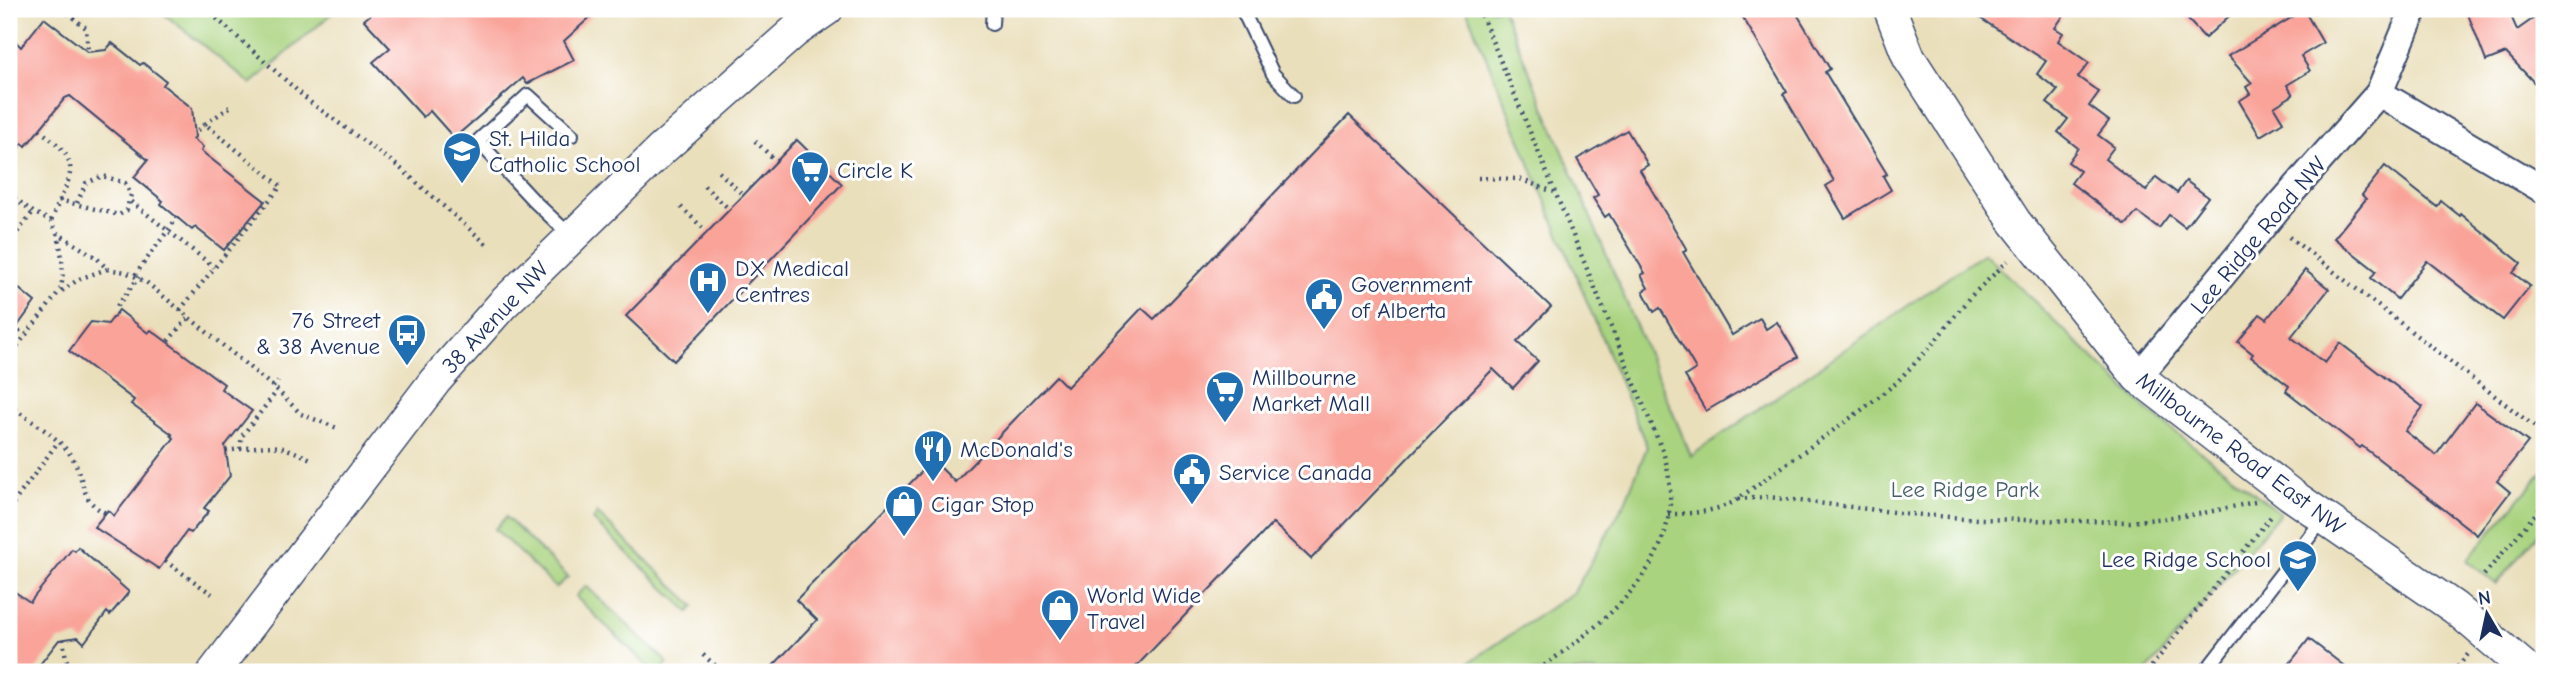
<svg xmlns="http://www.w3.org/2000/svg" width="2553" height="681" font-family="'Comic Neue',sans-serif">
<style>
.green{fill:#a9d37f;stroke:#62816e;stroke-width:2}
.building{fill:#f9a399}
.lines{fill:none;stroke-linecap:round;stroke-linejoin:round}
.service-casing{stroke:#3a496c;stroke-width:16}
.minor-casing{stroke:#3a496c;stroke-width:30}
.tertiary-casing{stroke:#3a496c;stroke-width:35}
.path{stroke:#3a496c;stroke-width:4.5;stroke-dasharray:2 5;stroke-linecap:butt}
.service{stroke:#fff;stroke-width:12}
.minor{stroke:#fff;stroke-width:26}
.tertiary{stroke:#fff;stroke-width:32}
.labels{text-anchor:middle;stroke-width:6;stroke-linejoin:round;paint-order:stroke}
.poi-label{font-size:23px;fill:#1b2f5e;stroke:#fff;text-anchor:start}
.street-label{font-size:23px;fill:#1b2f5e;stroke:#fff}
.park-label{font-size:23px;fill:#466068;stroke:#fff}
</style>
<rect width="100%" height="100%" fill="#fff"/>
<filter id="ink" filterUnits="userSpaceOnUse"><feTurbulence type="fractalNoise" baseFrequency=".0143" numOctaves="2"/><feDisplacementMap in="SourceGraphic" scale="14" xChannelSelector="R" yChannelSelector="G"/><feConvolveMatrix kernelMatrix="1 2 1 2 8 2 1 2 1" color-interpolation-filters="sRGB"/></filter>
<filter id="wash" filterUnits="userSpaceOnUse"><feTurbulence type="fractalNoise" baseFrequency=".00686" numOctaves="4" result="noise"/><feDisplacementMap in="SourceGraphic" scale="28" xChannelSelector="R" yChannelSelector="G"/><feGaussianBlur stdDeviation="1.57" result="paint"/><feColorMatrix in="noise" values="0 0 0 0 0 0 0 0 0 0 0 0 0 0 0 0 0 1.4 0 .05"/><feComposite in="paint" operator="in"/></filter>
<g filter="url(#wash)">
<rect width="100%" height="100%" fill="#eadfbb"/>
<g class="green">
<polygon points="158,9 337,9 251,84"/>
<polygon points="1466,9 1503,9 1691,456 1984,253 2147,410 2280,513 2146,672 1455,672 1574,592 1625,502 1647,447"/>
<polygon points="2544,470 2544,527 2496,584 2467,560"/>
<polygon points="597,513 694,606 689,612 593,520"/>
<polygon points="506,517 568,577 556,588 495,529"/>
<polygon points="586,586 668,663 660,672 654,672 578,599 576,596"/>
</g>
<g id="blocks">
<g class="building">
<polygon points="377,9 599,9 564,41 574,60 527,84 523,78 454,138 430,111 423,117 373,62 390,48 364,20"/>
<polygon points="1738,9 1794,9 1830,69 1825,72 1887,174 1883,176 1891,190 1845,218 1826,186 1834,181 1783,94 1787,92"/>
<polygon points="1966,9 2068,9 2055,28 2063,33 2058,41 2089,63 2078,77 2099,92 2089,106 2109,121 2098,135 2114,147 2105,159 2146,191 2156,177 2177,193 2186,181 2208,197 2185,227 2169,215 2159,228 2137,212 2126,225 2071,183 2080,171 2068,162 2078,148 2058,132 2068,119 2047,103 2058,90 2037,74 2046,61"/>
<polygon points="2178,9 2237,9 2205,38"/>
<polygon points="2466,9 2508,9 2517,30 2544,11 2544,93 2506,53 2486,61"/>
<polygon points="2304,10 2323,43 2301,56 2310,71 2287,85 2293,95 2274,107 2283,122 2260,136 2239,101 2250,94 2246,87 2252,83 2228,56"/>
<polygon points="44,18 88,52 106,50 112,43 140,65 143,63 166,81 163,85 192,108 195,137 193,139 203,147 201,151 265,201 224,250 195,227 192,230 161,204 163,201 134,177 148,160 70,96 65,98 26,146 22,143 9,161 9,35 21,47"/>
<polygon points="1349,115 1551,307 1517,342 1538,361 1513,388 1493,369 1311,559 1273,523 1131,672 767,672 817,620 796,600 933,460 955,482 1056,376 1067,387 1142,308 1154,319"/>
<polygon points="1627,130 1648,165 1640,170 1687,250 1683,252 1732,335 1760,318 1766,329 1777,322 1798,357 1706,411 1685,376 1696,369 1660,308 1654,312 1643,291 1648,288 1641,275 1645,273 1609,214 1605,217 1593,198 1598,195 1577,159"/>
<polygon points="797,140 842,184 674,361 626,316"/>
<polygon points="2385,166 2437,207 2441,201 2460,216 2461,214 2521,263 2513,273 2530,286 2503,320 2427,261 2397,299 2371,278 2376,271 2334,238 2366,199 2362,195"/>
<polygon points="2305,270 2329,289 2291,337 2325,363 2340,343 2423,407 2405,431 2436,455 2475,403 2528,442 2497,481 2510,492 2477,535 2362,446 2360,448 2286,391 2289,386 2251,357 2253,354 2238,342 2260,314 2267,319"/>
<polygon points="18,288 35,302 9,338 9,300"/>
<polygon points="119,310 148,333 151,330 224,384 221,389 252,411 225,446 230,476 204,508 209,511 191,533 187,531 159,569 94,527 108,510 114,516 174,438 171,435 172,434 131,404 134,400 69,351 91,322 108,324"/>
<polygon points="78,547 129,592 110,615 107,612 84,643 78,637 59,640 34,672 9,672 9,588 30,602 72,549 75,551"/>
<polygon points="2309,639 2352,672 2283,672"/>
</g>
</g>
</g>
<g filter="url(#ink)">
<use href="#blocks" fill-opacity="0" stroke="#3a496c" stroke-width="2"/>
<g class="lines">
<defs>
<g id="service">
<polyline points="1242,9 1273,74 1294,96"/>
<polyline points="992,24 993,9"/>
<polyline points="572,237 534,201 478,141 528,95 572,135"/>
<polyline points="2205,672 2324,518"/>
</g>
<g id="minor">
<polyline points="2379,93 2542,189"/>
<polyline points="2138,377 2282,203 2379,93 2414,9"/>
</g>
<g id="tertiary">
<polyline points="1890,9 1909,58 2015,222 2138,377 2290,494 2455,608 2530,672"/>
<polyline points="214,672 435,381 502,305 661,150 795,31 827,9"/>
</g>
</defs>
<use href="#service" class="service-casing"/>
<use href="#minor" class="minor-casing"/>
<use href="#tertiary" class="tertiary-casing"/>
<g class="path">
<polyline points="62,9 86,28 88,52"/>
<polyline points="206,9 310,102 399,167 490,247"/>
<path d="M1479,9L1663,452C1696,555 1609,620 1535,672"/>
<polyline points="9,12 11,9"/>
<polyline points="205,124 230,107"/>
<path d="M39,130C89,165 68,176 51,221"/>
<polyline points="755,141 776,161"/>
<polyline points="719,172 743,195"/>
<polyline points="1478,178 1519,179 1554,192"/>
<polyline points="704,186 729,209"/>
<polyline points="9,194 33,212 51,221 57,233 97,258 107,269 126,272 146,282 277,390 301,414 337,428"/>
<polyline points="59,200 119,215 127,210 129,200 214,267"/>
<polyline points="77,203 86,183 103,176 125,183 131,195 129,200"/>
<polyline points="681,207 707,232"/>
<polyline points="2289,237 2544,434"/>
<polyline points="9,243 33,212"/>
<polyline points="135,275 180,214"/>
<polyline points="62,291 79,279 107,269"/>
<polyline points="117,306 139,277"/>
<polyline points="180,310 281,186 205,124 196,131"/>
<polyline points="19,331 24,336"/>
<polyline points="168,341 189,317"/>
<path d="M9,357C16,347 60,292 61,288C65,268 61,252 58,234"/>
<polyline points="273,387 278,381"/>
<path d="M9,405C29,421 60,436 73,459C86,481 79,501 106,513"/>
<path d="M240,449C277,444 280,445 313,460"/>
<polyline points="226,451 240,449 242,436 277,391"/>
<polyline points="1738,499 1768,497 1909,514 1978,519 2130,522 2199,514 2255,502"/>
<polyline points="9,509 58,442"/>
<path d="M1668,514C1691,514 1711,512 1732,503L1863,409L1896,383L1931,346L1969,298L2008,261"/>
<polyline points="165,561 212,594"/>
<polyline points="2484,575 2544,504"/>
<polyline points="63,639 66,659 73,672"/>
<polyline points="703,655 723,672"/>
<polyline points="2147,672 2273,514"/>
<polyline points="2453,672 2469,653"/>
</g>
<use href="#service" class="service"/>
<use href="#minor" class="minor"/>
<use href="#tertiary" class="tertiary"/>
</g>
</g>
<defs>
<symbol id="school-pin" viewBox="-11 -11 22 30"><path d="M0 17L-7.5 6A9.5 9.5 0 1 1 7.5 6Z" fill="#1f6fb2" stroke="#fff"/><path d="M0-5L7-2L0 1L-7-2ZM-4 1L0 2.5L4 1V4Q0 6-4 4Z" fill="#fff"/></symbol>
<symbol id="supermarket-pin" viewBox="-11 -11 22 30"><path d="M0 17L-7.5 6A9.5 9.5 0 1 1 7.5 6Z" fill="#1f6fb2" stroke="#fff"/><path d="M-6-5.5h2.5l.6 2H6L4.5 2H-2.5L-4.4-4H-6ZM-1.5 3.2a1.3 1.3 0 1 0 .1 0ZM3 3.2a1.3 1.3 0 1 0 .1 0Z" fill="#fff"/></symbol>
<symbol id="hospital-pin" viewBox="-11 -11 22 30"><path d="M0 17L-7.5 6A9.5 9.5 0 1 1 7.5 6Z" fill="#1f6fb2" stroke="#fff"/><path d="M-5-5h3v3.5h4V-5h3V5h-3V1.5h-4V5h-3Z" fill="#fff"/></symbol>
<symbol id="civic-pin" viewBox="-11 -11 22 30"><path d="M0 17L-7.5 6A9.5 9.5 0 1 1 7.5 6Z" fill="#1f6fb2" stroke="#fff"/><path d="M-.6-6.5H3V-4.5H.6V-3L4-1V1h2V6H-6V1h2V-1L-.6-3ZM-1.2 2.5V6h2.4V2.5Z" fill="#fff"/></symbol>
<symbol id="bus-pin" viewBox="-11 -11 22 30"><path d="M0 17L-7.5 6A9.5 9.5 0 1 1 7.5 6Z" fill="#1f6fb2" stroke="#fff"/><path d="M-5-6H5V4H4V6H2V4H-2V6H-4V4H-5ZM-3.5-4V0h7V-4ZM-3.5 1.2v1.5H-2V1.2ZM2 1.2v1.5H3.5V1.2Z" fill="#fff"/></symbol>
<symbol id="restaurant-pin" viewBox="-11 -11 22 30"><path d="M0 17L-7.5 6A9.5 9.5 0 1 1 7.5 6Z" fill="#1f6fb2" stroke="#fff"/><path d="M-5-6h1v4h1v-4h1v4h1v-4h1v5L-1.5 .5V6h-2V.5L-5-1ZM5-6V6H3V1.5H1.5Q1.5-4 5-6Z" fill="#fff"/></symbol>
<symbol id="shop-pin" viewBox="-11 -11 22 30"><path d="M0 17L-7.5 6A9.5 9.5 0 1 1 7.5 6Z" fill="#1f6fb2" stroke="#fff"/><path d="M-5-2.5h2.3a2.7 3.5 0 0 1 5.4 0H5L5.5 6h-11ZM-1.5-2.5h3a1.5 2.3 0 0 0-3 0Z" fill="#fff"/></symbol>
</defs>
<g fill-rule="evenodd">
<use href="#school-pin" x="440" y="129" width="44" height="60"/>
<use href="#supermarket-pin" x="788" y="148" width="44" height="60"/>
<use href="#hospital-pin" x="686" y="259" width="44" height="60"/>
<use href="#civic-pin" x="1302" y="275" width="44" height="60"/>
<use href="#bus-pin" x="385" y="311" width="44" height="60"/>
<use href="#supermarket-pin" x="1203" y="368" width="44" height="60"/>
<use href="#restaurant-pin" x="911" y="427" width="44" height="60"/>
<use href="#civic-pin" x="1170" y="450" width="44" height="60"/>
<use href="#shop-pin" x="882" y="482" width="44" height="60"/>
<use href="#school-pin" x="2276" y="537" width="44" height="60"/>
<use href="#shop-pin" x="1038" y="586" width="44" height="60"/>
</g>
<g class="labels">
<g class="poi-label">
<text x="489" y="146">St. Hilda<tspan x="489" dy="26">Catholic School</tspan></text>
<text x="837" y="178">Circle K</text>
<text x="735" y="276">DX Medical<tspan x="735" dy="26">Centres</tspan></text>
<text x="1351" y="292">Government<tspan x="1351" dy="26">of Alberta</tspan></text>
<text x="380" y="328" text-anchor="end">76 Street<tspan x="380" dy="26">&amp; 38 Avenue</tspan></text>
<text x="1252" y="385">Millbourne<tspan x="1252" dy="26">Market Mall</tspan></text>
<text x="960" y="457">McDonald's</text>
<text x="1219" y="480">Service Canada</text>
<text x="931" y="512">Cigar Stop</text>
<text x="2271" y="567" text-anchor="end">Lee Ridge School</text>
<text x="1087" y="603">World Wide<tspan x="1087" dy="26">Travel</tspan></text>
</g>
<g class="street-label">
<text transform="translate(2258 235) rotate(-50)" y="8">Lee Ridge Road NW</text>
<text transform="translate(495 317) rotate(-47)" y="8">38 Avenue NW</text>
<text transform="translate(2241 453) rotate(37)" y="8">Millbourne Road East NW</text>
</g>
<g class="park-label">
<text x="1965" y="497">Lee Ridge Park</text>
</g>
</g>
<rect width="2553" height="681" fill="none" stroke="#fff" stroke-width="35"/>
<g transform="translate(2487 614) rotate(351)" stroke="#ffffff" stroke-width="5" paint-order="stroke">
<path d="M0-5L12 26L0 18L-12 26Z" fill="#1b2f5e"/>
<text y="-10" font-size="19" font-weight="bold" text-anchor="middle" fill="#1b2f5e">N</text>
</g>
</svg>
